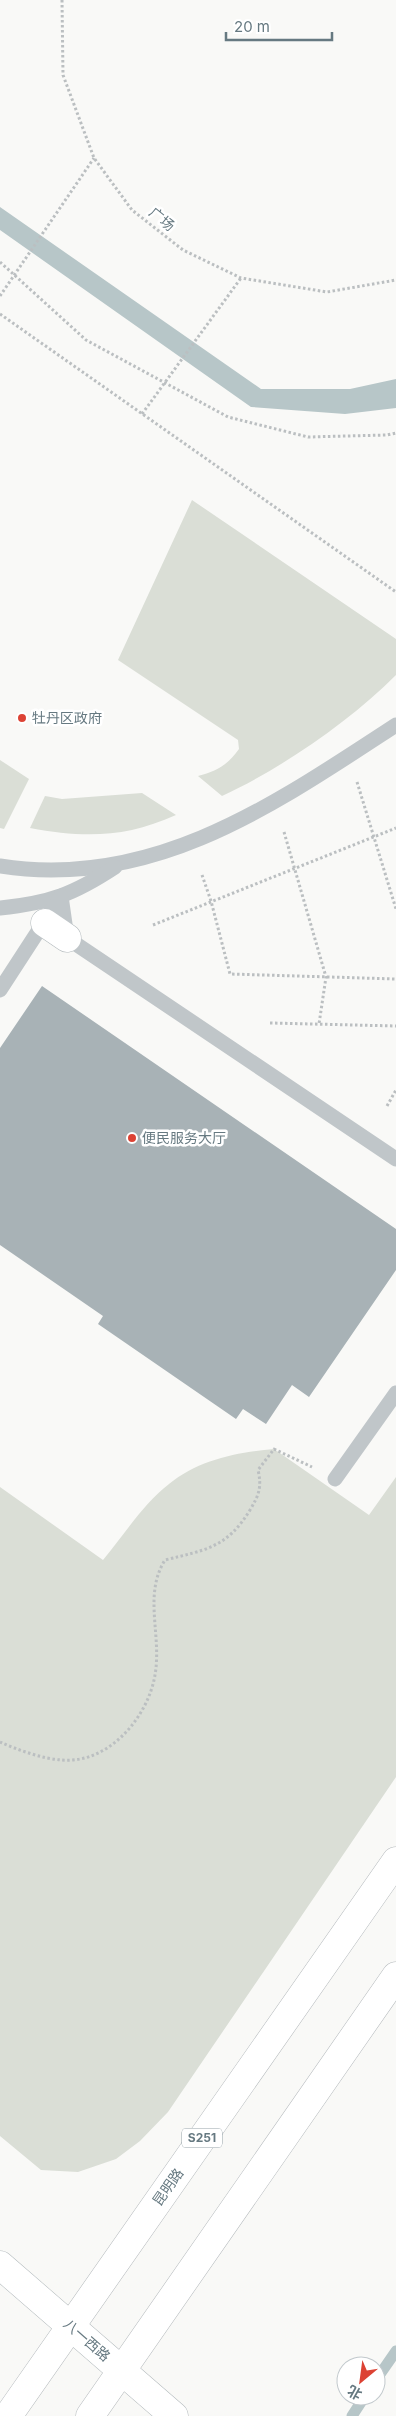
<svg xmlns="http://www.w3.org/2000/svg" width="396" height="2416" font-family="Inter,'Noto Sans SC',sans-serif">
<style>
.green{fill:#daded6}
.water{fill:#b7c6c8}
.lines{fill:none;stroke-linecap:round;stroke-linejoin:round}
.stream{stroke:#b7c6c8;stroke-width:11}
.building{fill:#a8b2b6}
.secondary-casing{stroke:#b3babd;stroke-width:29}
.highway-casing{stroke:#b4b9bc;stroke-width:29}
.path{stroke:#bbbfc1;stroke-width:3;stroke-dasharray:2.5 2.5;stroke-linecap:butt}
.lane{stroke:#c0c6c9;stroke-width:15}
.secondary{stroke:#fff;stroke-width:28}
.highway{stroke:#fff;stroke-width:28}
.poi-dot{fill:#dc4234;stroke:#fff;stroke-width:2}
.labels{text-anchor:middle;stroke-width:5;stroke-linejoin:round;paint-order:stroke}
.shield{fill:#fff;stroke:#94a1a7;stroke-width:1}
.shield-label{font-size:12px;font-weight:bold;fill:#667981}
.street-label{font-size:14px;fill:#667981;stroke:#fff}
.poi-label{font-size:14px;fill:#667981;stroke:#fff;text-anchor:start}
</style>
<rect width="100%" height="100%" fill="#f9f9f7"/>
<g class="green">
<path d="M192,500L396,639V675C349,722 282,768 222,796L198,776C216,771 227,766 239,749L238,740L118,660Z"/>
<polygon points="0,760 29,779 4,829 0,828"/>
<path d="M142,793L176,815C125,838 84,838 30,828L45,796L62,799Z"/>
<path d="M274,1449L369,1515L396,1477V1777L168,2112L140,2141L116,2159L78,2172L41,2170L0,2136V1487L103,1560C124,1535 143,1504 169,1484C198,1460 237,1452 274,1449Z"/>
</g>
<polygon class="water" points="0,207 261,389 350,389 396,379 396,408 345,414 251,407 0,230"/>
<g class="lines">
<g class="stream">
<polyline points="376,2380 396,2351"/>
<polyline points="352,2416 365,2396"/>
</g>
</g>
<polygon class="building" points="42,986 396,1229 396,1270 309,1397 292,1385 266,1424 243,1409 236,1419 98,1324 103,1316 0,1245 0,1048"/>
<g class="lines">
<defs>
<g id="secondary">
<polyline points="45,923 67,938"/>
<polyline points="0,2265 174,2416"/>
</g>
<g id="highway">
<polyline points="8,2416 396,1861"/>
<polyline points="90,2416 396,1976"/>
</g>
</defs>
<use href="#secondary" class="secondary-casing"/>
<use href="#highway" class="highway-casing"/>
<g class="path">
<polyline points="62,0 63,75 94,158 132,210 183,250 241,278 327,292 396,280"/>
<polyline points="0,262 86,340 228,417 308,437 387,435 396,433"/>
<polyline points="0,296 94,158"/>
<polyline points="0,314 396,592"/>
<polyline points="142,414 241,278"/>
<polyline points="357,782 396,909"/>
<polyline points="284,832 326,977 319,1024"/>
<polyline points="202,875 211,901 230,974 396,979"/>
<polyline points="153,925 396,828"/>
<polyline points="270,1023 396,1026"/>
<polyline points="387,1106 396,1090"/>
<path d="M0,1742C18,1750 43,1759 62,1760C109,1764 148,1717 155,1675C162,1635 143,1595 165,1560C205,1550 227,1548 250,1510C259,1495 262,1487 258,1470L274,1449L312,1467"/>
</g>
<g class="lane">
<path d="M0,866C153,890 275,804 396,725"/>
<path d="M0,908C50,903 74,894 115,867"/>
<polyline points="0,990 61,896 67,938 396,1159"/>
<polyline points="335,1479 396,1393"/>
</g>
<use href="#secondary" class="secondary"/>
<use href="#highway" class="highway"/>
</g>
<g class="poi-dot">
<circle cx="22" cy="718" r="5"/>
<circle cx="132" cy="1138" r="5"/>
</g>
<g class="labels">
<rect class="shield" x="182" y="2128.5" width="40" height="19" rx="4"/>
<g class="shield-label">
<text x="202" y="2142">S251</text>
</g>
<g class="street-label">
<text transform="translate(162 219) rotate(39)" y="5">广场</text>
<text transform="translate(168 2187) rotate(-55)" y="5">昆明路</text>
<text transform="translate(87 2340) rotate(41)" y="5">八一西路</text>
</g>
<g class="poi-label">
<text x="32" y="723">牡丹区政府</text>
<text x="142" y="1143">便民服务大厅</text>
</g>
</g>
<g transform="translate(361 2381) rotate(209)"><circle r="24" fill="#ffffff" stroke="#c2c9cd"/>
<path d="M0-4L9 19L0 12L-9 19Z" fill="#dc4234"/>
<text y="-8" font-size="14" font-weight="bold" text-anchor="middle" fill="#667981">北</text>
</g>
<path d="M226 32v8h106v-8" fill="none" stroke="#667981" stroke-width="2.5"/>
<text x="234" y="32" font-size="15" fill="#667981" stroke="#ffffff" stroke-width="4" paint-order="stroke">20 m</text>
</svg>
